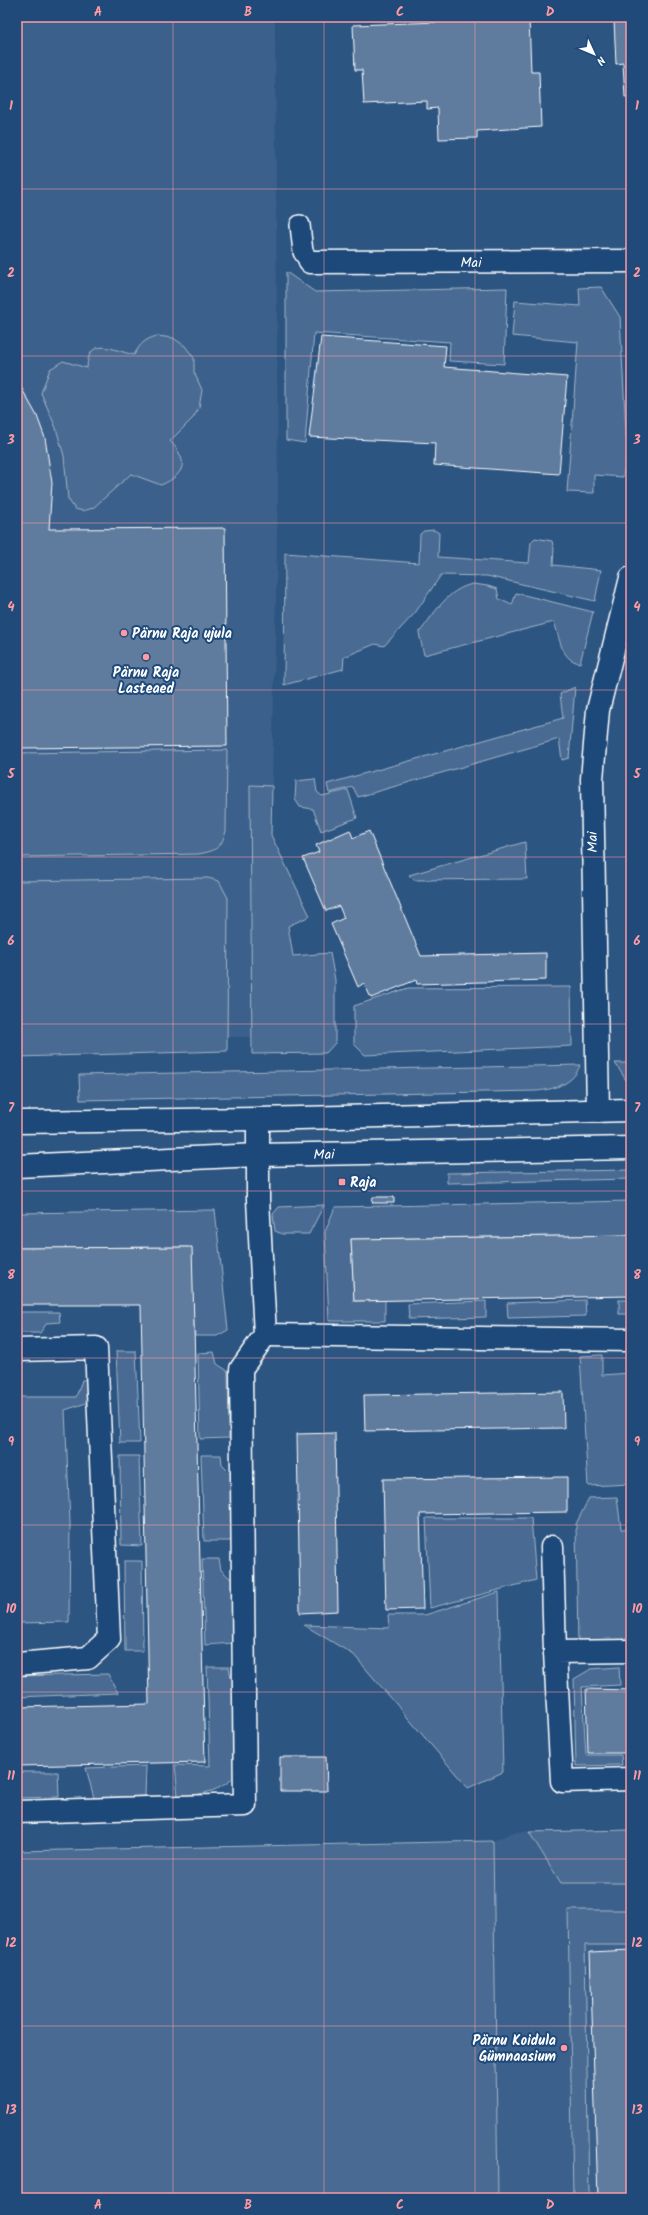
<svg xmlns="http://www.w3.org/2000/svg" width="648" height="2215" font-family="Kalam,sans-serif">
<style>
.built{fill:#3b618b}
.green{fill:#486b92;stroke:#a4b5c8}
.building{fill:#5e7c9f;stroke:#fff}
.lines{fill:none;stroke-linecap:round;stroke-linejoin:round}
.lane-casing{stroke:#fff;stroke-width:22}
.street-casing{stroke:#fff;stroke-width:25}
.secondary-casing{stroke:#fff;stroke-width:25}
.lane{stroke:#1f4a7a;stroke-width:19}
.street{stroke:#1f4a7a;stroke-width:22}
.secondary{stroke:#1f4a7a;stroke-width:22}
.grid{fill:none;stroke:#ff9aa2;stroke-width:1;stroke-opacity:0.55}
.poi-dot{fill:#ff9aa2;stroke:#1f4a7a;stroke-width:1.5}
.labels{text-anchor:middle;stroke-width:4;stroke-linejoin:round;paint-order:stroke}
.street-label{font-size:14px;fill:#fff;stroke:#1f4a7a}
.poi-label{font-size:14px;font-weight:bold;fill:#fff;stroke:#1f4a7a;text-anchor:start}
.neatline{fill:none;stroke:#ff9aa2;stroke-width:1.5}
.grid-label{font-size:13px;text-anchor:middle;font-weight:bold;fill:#ff9aa2}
</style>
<rect width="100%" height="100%" fill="#2c5582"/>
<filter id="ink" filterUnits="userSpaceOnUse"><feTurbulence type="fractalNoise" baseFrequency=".025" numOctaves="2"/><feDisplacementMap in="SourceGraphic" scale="8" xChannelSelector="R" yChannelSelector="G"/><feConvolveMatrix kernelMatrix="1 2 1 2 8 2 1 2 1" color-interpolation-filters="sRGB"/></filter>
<g filter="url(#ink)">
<g class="built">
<polygon points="17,17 275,17 278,494 267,1037 17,1037"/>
<polygon points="631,1830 631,2198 498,2198 493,1841 514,1832"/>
</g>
<g class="green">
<polygon points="286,272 315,292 507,288 504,364 449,361 450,342 314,333 305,443 286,440"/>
<polygon points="601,287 620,317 627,452 623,477 594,475 594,493 567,492 578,342 512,336 515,301 580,306 579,288"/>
<path d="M157,336L173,338L185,346L194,358V372L202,390L199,408L193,418L170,441C189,461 186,474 161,485L131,474L93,508L83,511L75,509L68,499L64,456L56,428L41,393L50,369L63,361L87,368C88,335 113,350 134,355C140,344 145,339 157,336Z"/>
<polygon points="434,530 439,533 438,557 529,563 531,542 535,538 552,541 554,549 553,565 601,570 595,601 487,576 441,575 415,613 384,646 375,644 344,657 343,669 284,685 285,553 419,563 420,534 424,531"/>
<path d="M473,584L488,586L497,589L499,599L512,605L516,593L593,612L580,663C560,660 560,637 554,622L424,655L419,633C434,614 447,589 473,584Z"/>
<polygon points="575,687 569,758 562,760 559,739 358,797 353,787 329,793 327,784 563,718 560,694"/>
<path d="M227,750L226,831C221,849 215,851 198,854L17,857V753Z"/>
<polygon points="315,779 317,792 322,796 348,790 357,818 321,831 313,809 300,807 295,799 296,781"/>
<polygon points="250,785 272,786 271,835 310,916 288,926 293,956 330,953 335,980 335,1043 326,1053 252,1054"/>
<polygon points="525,842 527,879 414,880 409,875"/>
<polygon points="208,878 219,881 228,898 227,1051 17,1057 17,881"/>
<polygon points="571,987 572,1046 365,1055 354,1044 354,1006 408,988"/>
<polygon points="615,1063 631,1063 631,1083 626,1080"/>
<path d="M580,1065C574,1084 555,1089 537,1091L80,1100L79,1075Z"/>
<polygon points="631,1170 631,1179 447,1183 447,1173"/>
<polygon points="631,1201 631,1235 351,1239 354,1301 385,1300 385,1321 329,1321 325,1232 335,1207"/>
<polygon points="324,1205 309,1234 282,1234 275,1231 273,1214 279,1207"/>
<polygon points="215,1210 228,1330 217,1336 195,1336 188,1247 17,1248 17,1213"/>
<polygon points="585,1300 586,1316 508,1318 507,1303"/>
<rect x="619" y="1300" width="12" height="14"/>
<polygon points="486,1301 486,1317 409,1319 408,1304"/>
<polygon points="17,1312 59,1312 60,1322 47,1323 40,1333 17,1333"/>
<polygon points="116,1351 136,1351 140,1443 120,1443"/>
<polygon points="214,1352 217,1364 228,1371 229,1438 200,1439 198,1353"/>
<polygon points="602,1355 602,1375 631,1373 631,1484 588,1486 580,1356"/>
<polygon points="91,1379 95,1400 65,1410 70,1523 69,1622 17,1623 17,1397 76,1397 82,1380"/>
<polygon points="201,1455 221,1455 222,1465 231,1474 232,1541 204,1541"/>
<polygon points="120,1456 139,1456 142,1546 121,1545"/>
<polygon points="617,1497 621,1529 631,1529 631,1647 578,1646 576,1524 589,1498"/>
<polygon points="426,1518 531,1518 536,1580 430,1608"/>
<polygon points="202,1559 219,1559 221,1570 232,1580 234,1643 205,1645"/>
<polygon points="124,1561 142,1561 143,1651 125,1651"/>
<polygon points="499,1592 503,1772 468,1788 354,1655 304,1625 389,1628 388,1615 425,1615"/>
<path d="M207,1667H229L231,1678L238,1685L236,1776C218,1792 202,1795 178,1796L175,1765L210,1766Z"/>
<polygon points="619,1667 620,1685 582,1687 586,1755 621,1755 622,1765 576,1766 574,1679 591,1669"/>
<polygon points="108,1674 118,1693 17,1697 17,1676"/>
<polygon points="146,1766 145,1796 94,1798 86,1768"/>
<polygon points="17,1772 58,1772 59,1797 17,1798"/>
<polygon points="631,1830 631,1883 561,1883 529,1832"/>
<polygon points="493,1841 498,2198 17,2198 17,1851"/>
<polygon points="568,1910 631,1910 631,1945 585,1945 589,2198 573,2198"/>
</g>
<g class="building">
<polygon points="440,17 529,17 531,72 539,72 541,127 477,131 477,138 439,139 438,108 427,109 427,101 364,104 362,70 355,70 353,25 440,22"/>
<polygon points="631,19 631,97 625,97 623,63 616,64 614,20"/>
<polygon points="321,337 446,346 444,367 567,377 559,474 434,465 435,443 309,437"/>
<polygon points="17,380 37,416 45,438 52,483 49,529 225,528 227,746 17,748"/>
<polygon points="350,830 353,838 369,831 421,956 546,953 546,980 417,984 416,980 371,998 364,983 358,987 331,924 344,918 339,906 326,911 303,858 319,852 316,845"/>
<polygon points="373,1197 394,1197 394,1203 372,1203"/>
<polygon points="631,1235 631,1296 354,1301 351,1239"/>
<polygon points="192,1247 205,1762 17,1766 17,1707 149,1704 141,1305 17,1305 17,1248"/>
<polygon points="563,1392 564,1428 365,1431 364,1395"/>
<polygon points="335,1433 338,1611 300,1613 297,1434"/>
<polygon points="567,1477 567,1512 420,1514 423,1609 386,1610 383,1479"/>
<polygon points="586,1689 631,1690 631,1753 588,1753"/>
<polygon points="280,1757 326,1757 327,1791 280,1791"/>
<polygon points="631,1950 631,2198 598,2198 590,1952"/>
</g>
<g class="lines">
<defs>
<polyline id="lane" points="300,225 303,252 310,262"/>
<g id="street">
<polyline points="310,262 631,261"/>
<polyline points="598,1111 592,779 598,710 631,578"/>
<polyline points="265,1335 631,1340"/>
<polyline points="17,1350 96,1348 109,1639 88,1658 17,1664"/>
<polyline points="552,1547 555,1652"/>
<polyline points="631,1651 555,1652 562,1781 631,1779"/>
<polyline points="17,1812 245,1805 241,1369 265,1335 258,1199 258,1119"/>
</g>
<g id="secondary">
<polyline points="17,1122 258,1119 631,1110"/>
<polyline points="17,1166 258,1155 631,1148"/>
</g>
</defs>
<use href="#lane" class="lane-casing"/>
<use href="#street" class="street-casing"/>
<use href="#secondary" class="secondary-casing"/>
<use href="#lane" class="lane"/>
<use href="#street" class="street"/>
<use href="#secondary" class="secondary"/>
</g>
</g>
<path class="grid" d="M173,17V2198M324,17V2198M475,17V2198M17,189H631M17,356H631M17,523H631M17,690H631M17,857H631M17,1024H631M17,1191H631M17,1358H631M17,1525H631M17,1692H631M17,1859H631M17,2026H631"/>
<g class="poi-dot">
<circle cx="124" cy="633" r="4"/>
<circle cx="146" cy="657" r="4"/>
<rect x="338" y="1178" width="8" height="8" rx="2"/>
<circle cx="564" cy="2048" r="4"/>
</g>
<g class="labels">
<g class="street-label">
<text x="471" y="267">Mai</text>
<text transform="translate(592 842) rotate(-91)" y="5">Mai</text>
<text transform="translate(324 1154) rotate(-1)" y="5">Mai</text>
</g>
<g class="poi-label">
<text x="132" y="638">Pärnu Raja ujula</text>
<text x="146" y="677" text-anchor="middle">Pärnu Raja<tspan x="146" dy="16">Lasteaed</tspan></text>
<text x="350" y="1187">Raja</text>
<text x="556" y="2045" text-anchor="end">Pärnu Koidula<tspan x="556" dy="16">Gümnaasium</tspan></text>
</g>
</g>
<rect width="648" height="2215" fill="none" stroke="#1f4a7a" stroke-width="44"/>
<g transform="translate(594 54) rotate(134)" stroke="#1f4a7a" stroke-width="3" paint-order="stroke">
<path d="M0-3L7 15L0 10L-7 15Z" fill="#ffffff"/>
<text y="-6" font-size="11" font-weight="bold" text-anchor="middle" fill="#ffffff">N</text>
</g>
<rect x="22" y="22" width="604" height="2171" class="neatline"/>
<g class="grid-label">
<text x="98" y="16">A</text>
<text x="248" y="16">B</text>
<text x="400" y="16">C</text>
<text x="550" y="16">D</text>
<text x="11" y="110">1</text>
<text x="637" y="110">1</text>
<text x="11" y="277">2</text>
<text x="637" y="277">2</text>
<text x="11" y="444">3</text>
<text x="637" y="444">3</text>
<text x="11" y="611">4</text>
<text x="637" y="611">4</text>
<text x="11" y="778">5</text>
<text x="637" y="778">5</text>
<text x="11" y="945">6</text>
<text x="637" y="945">6</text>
<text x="11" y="1112">7</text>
<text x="637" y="1112">7</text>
<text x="11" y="1279">8</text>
<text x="637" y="1279">8</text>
<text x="11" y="1446">9</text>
<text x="637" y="1446">9</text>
<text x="11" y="1613">10</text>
<text x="637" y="1613">10</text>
<text x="11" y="1780">11</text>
<text x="637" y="1780">11</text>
<text x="11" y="1947">12</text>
<text x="637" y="1947">12</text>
<text x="11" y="2114">13</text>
<text x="637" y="2114">13</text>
<text x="98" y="2209">A</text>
<text x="248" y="2209">B</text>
<text x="400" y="2209">C</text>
<text x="550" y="2209">D</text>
</g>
</svg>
